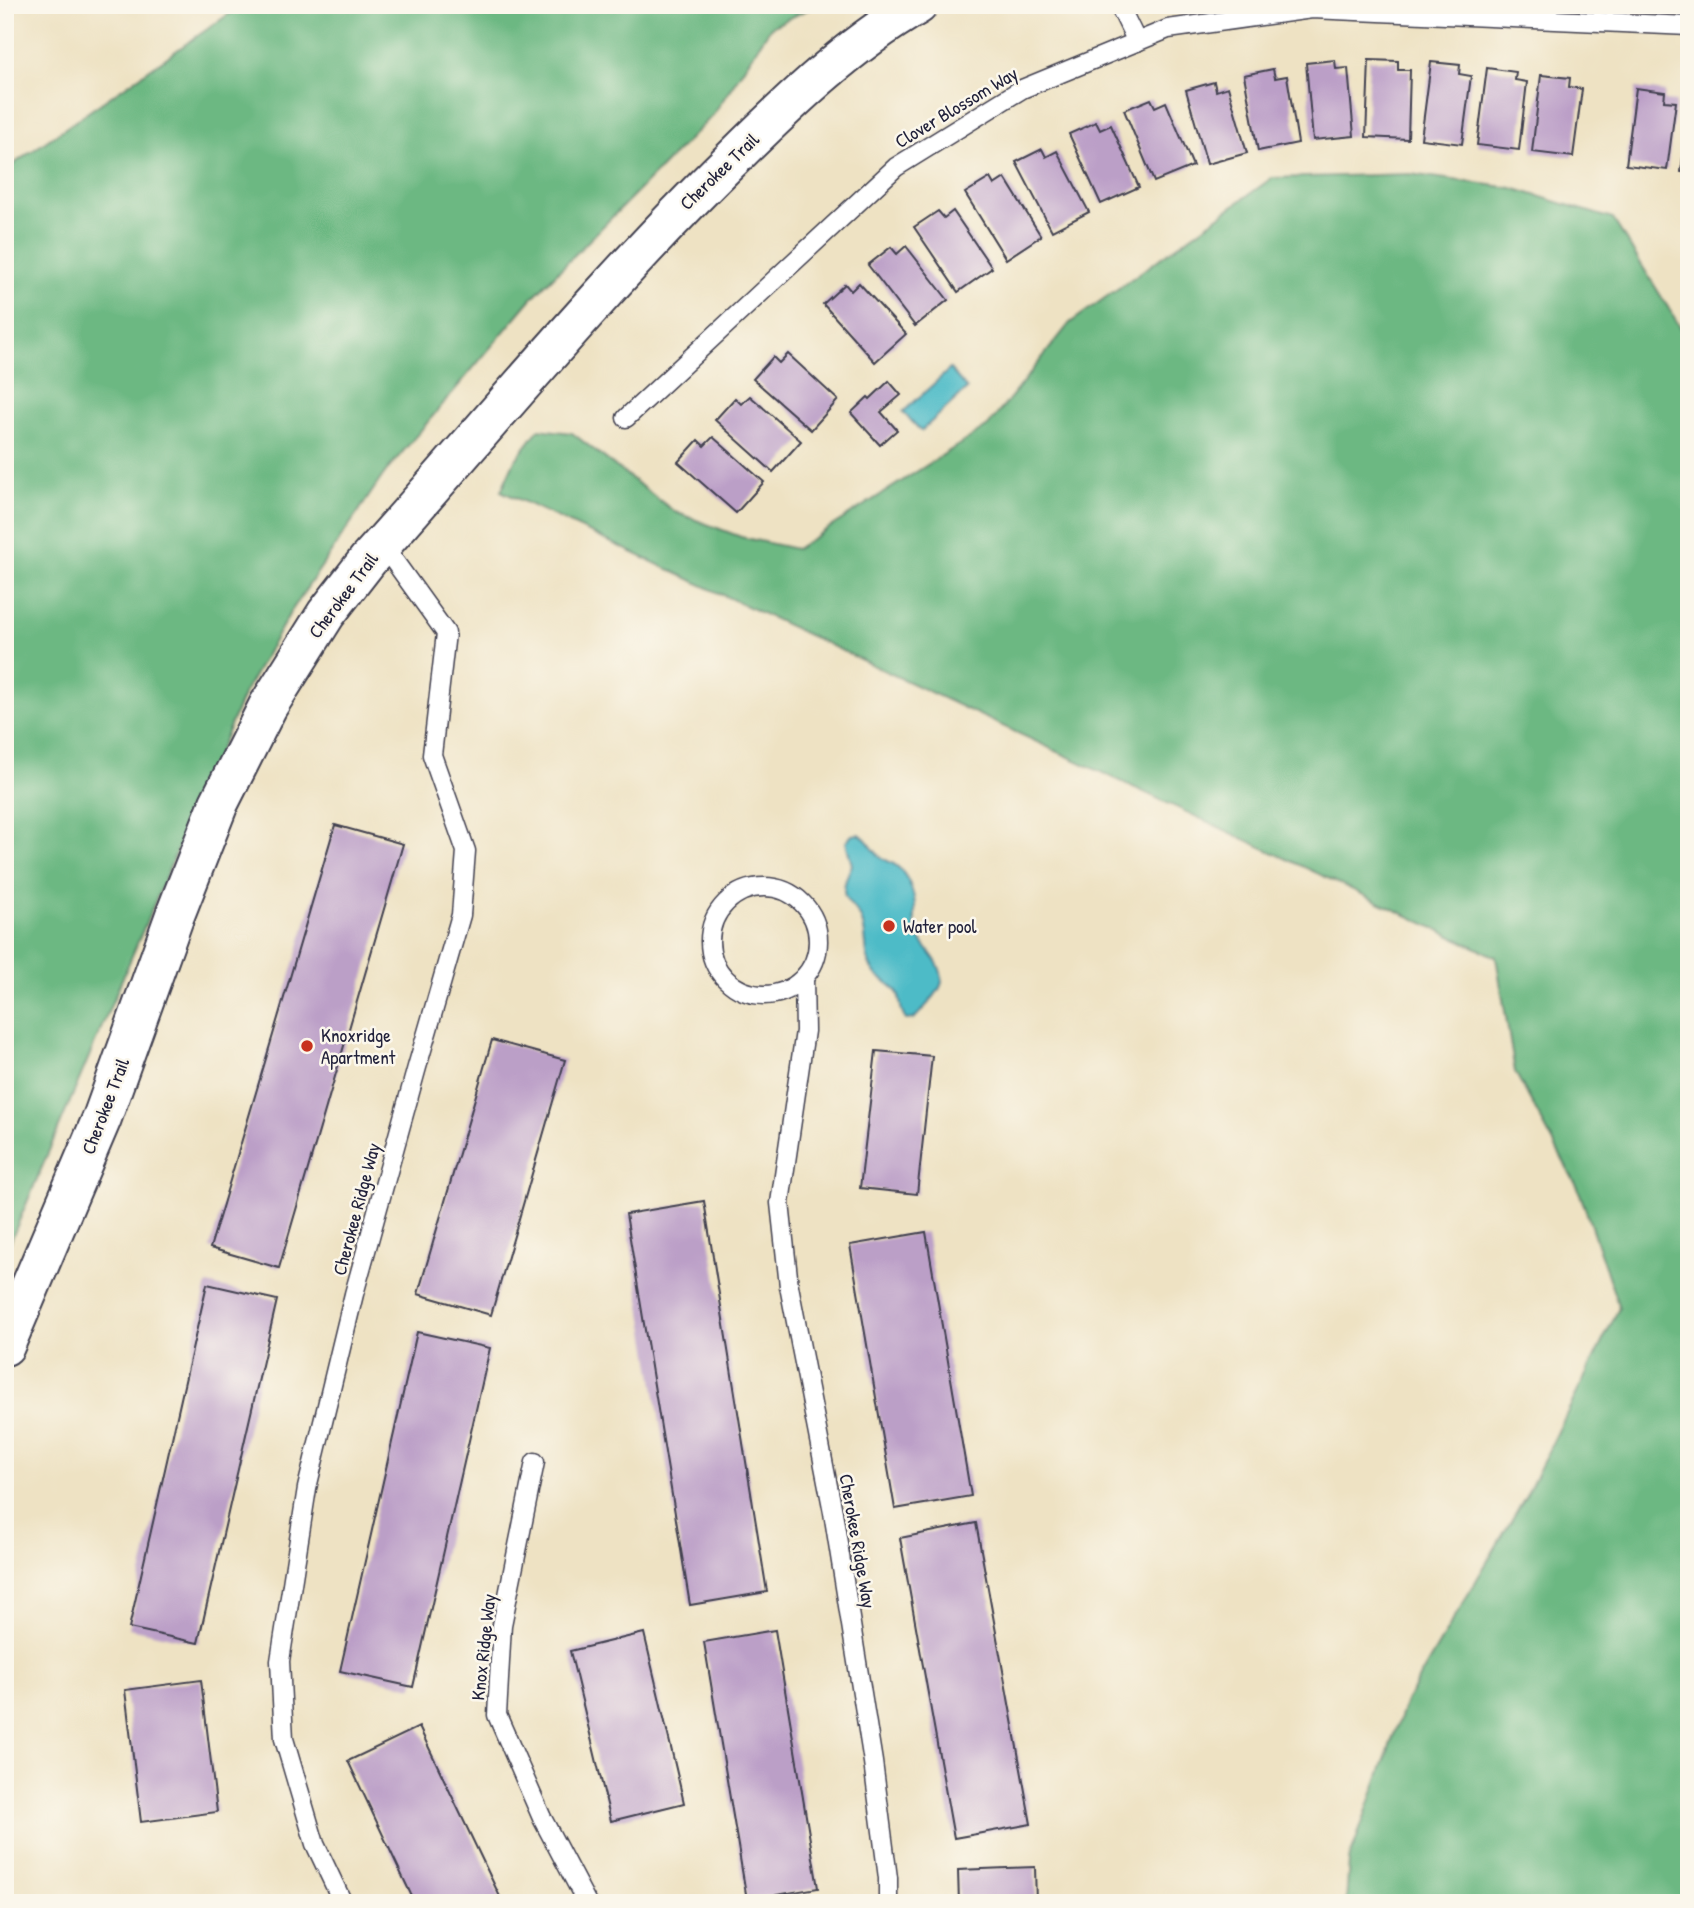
<svg xmlns="http://www.w3.org/2000/svg" width="1694" height="1908" font-family="'Patrick Hand',sans-serif">
<style>
.forest{fill:#6cb882;stroke:#476d5e;stroke-width:2}
.water{fill:#4dbbc7;stroke:#386e81;stroke-width:2}
.building{fill:#bb9fc7}
.lines{fill:none;stroke-linecap:round;stroke-linejoin:round}
.service-casing{stroke:#413f4f;stroke-width:21}
.tertiary-casing{stroke:#413f4f;stroke-width:42}
.service{stroke:#fff;stroke-width:18}
.tertiary{stroke:#fff;stroke-width:38}
.poi-dot{fill:#c8321e;stroke:#fbf7ec;stroke-width:2.5}
.labels{text-anchor:middle;stroke-width:5;stroke-linejoin:round;paint-order:stroke}
.street-label{font-size:19px;fill:#22223b;stroke:#fbf7ec}
.poi-label{font-size:19px;fill:#22223b;stroke:#fbf7ec;text-anchor:start}
</style>
<rect width="100%" height="100%" fill="#fbf7ec"/>
<filter id="ink" filterUnits="userSpaceOnUse"><feTurbulence type="fractalNoise" baseFrequency=".0143" numOctaves="2"/><feDisplacementMap in="SourceGraphic" scale="14" xChannelSelector="R" yChannelSelector="G"/><feConvolveMatrix kernelMatrix="1 2 1 2 8 2 1 2 1" color-interpolation-filters="sRGB"/></filter>
<filter id="wash" filterUnits="userSpaceOnUse"><feTurbulence type="fractalNoise" baseFrequency=".00686" numOctaves="4" result="noise"/><feDisplacementMap in="SourceGraphic" scale="28" xChannelSelector="R" yChannelSelector="G"/><feGaussianBlur stdDeviation="1.57" result="paint"/><feColorMatrix in="noise" values="0 0 0 0 0 0 0 0 0 0 0 0 0 0 0 0 0 1.4 0 .05"/><feComposite in="paint" operator="in"/></filter>
<g filter="url(#wash)">
<rect width="100%" height="100%" fill="#eee2c3"/>
<g class="forest">
<polygon points="238,5 817,5 771,27 713,115 533,297 384,474 290,613 244,693 5,1254 5,170 239,7"/>
<polygon points="1410,174 1512,188 1613,219 1689,341 1689,1903 1346,1903 1349,1860 1406,1701 1529,1490 1619,1308 1578,1188 1515,1072 1496,957 501,491 514,462 539,429 572,433 675,512 741,537 796,549 988,426 1070,323 1272,178"/>
</g>
<g class="water">
<polygon points="950,369 967,389 921,431 903,412"/>
<path d="M859,834C869,839 872,851 881,857C886,861 894,863 899,868C910,879 916,898 915,913C915,921 913,926 917,934C925,950 942,961 942,981C942,991 921,1011 914,1019L906,1020C899,1011 902,1003 898,994C893,983 880,981 874,972C862,956 869,936 861,919C857,909 844,902 844,891C844,882 848,873 852,865L846,842L852,835Z"/>
</g>
<g id="blocks">
<g class="building">
<polygon points="1335,60 1336,69 1348,68 1354,136 1313,140 1306,63"/>
<polygon points="1369,60 1398,61 1398,70 1410,70 1408,139 1366,137"/>
<polygon points="1431,62 1460,65 1459,74 1471,76 1462,144 1421,139"/>
<polygon points="1487,68 1516,72 1515,80 1527,82 1519,150 1477,145"/>
<polygon points="1273,69 1275,78 1287,76 1298,143 1258,151 1244,75"/>
<polygon points="1541,75 1570,78 1569,87 1582,89 1573,157 1532,152"/>
<polygon points="1214,82 1216,91 1228,87 1247,153 1207,164 1186,90"/>
<polygon points="1636,88 1665,92 1664,101 1676,102 1667,170 1626,165"/>
<polygon points="1151,99 1155,107 1166,102 1193,166 1154,182 1124,110"/>
<polygon points="1096,122 1100,130 1111,125 1139,187 1101,204 1069,134"/>
<polygon points="1687,127 1689,127 1689,173 1681,172"/>
<polygon points="1042,149 1046,157 1057,151 1089,212 1052,231 1016,162"/>
<polygon points="990,178 994,185 1005,178 1041,236 1006,259 965,193"/>
<polygon points="938,211 944,218 953,211 992,268 958,292 914,227"/>
<polygon points="906,246 948,300 915,326 868,265 891,247 897,254"/>
<polygon points="859,283 906,334 875,362 823,304 845,284 851,291"/>
<polygon points="788,354 838,400 811,430 753,379 773,357 779,363"/>
<polygon points="889,381 901,395 881,412 897,430 880,445 851,413 868,397 870,399"/>
<polygon points="750,396 801,441 773,472 715,420 735,398 741,404"/>
<polygon points="713,437 764,482 736,513 678,462 698,440 704,446"/>
<polygon points="335,825 403,844 279,1268 210,1248"/>
<polygon points="492,1040 565,1060 491,1315 418,1294"/>
<polygon points="876,1051 932,1056 917,1194 860,1188"/>
<polygon points="704,1201 767,1592 690,1605 626,1214"/>
<polygon points="926,1232 971,1496 895,1509 850,1245"/>
<polygon points="207,1284 277,1300 198,1643 129,1628"/>
<polygon points="417,1332 490,1348 413,1687 340,1671"/>
<polygon points="976,1523 1031,1824 954,1838 900,1538"/>
<polygon points="775,1630 818,1888 747,1900 704,1642"/>
<polygon points="644,1633 684,1803 611,1821 570,1651"/>
<polygon points="201,1680 217,1812 141,1822 125,1690"/>
<polygon points="419,1727 503,1903 415,1903 348,1761"/>
<polygon points="1035,1867 1036,1903 959,1903 958,1870"/>
</g>
</g>
</g>
<g filter="url(#ink)">
<use href="#blocks" fill-opacity="0" stroke="#413f4f" stroke-width="2"/>
<g class="lines">
<defs>
<g id="service">
<polyline points="1119,5 1137,42"/>
<polyline points="626,418 896,167 1022,89 1168,29 1312,9 1689,26"/>
<circle cx="764" cy="941" r="54"/>
<polyline points="804,979 805,1031 780,1203 789,1286 833,1512 873,1762 888,1878 888,1903"/>
<polyline points="535,1462 502,1625 497,1715 542,1818 587,1903"/>
<polyline points="343,1903 315,1844 284,1739 280,1661 307,1488 354,1294 417,1067 461,915 466,851 432,755 446,633 382,544"/>
</g>
<path id="tertiary" d="M5,1346L102,1118L175,915L219,803L268,706L326,614L368,560C488,426 602,286 731,160C788,104 848,45 918,5"/>
</defs>
<use href="#service" class="service-casing"/>
<use href="#tertiary" class="tertiary-casing"/>
<use href="#service" class="service"/>
<use href="#tertiary" class="tertiary"/>
</g>
</g>
<g class="poi-dot">
<circle cx="889" cy="926" r="7"/>
<circle cx="307" cy="1046" r="7"/>
</g>
<g class="labels">
<g class="street-label">
<text transform="translate(956 107) rotate(-31)" y="7">Clover Blossom Way</text>
<text transform="translate(719 171) rotate(-44)" y="7">Cherokee Trail</text>
<text transform="translate(343 595) rotate(-53)" y="7">Cherokee Trail</text>
<text transform="translate(105 1106) rotate(-69)" y="7">Cherokee Trail</text>
<text transform="translate(356 1209) rotate(-75)" y="7">Cherokee Ridge Way</text>
<text transform="translate(858 1541) rotate(80)" y="7">Cherokee Ridge Way</text>
<text transform="translate(483 1647) rotate(-84)" y="7">Knox Ridge Way</text>
</g>
<g class="poi-label">
<text x="903" y="933">Water pool</text>
<text x="321" y="1042">Knoxridge<tspan x="321" dy="22">Apartment</tspan></text>
</g>
</g>
<rect width="1694" height="1908" fill="none" stroke="#fbf7ec" stroke-width="28"/>
</svg>
